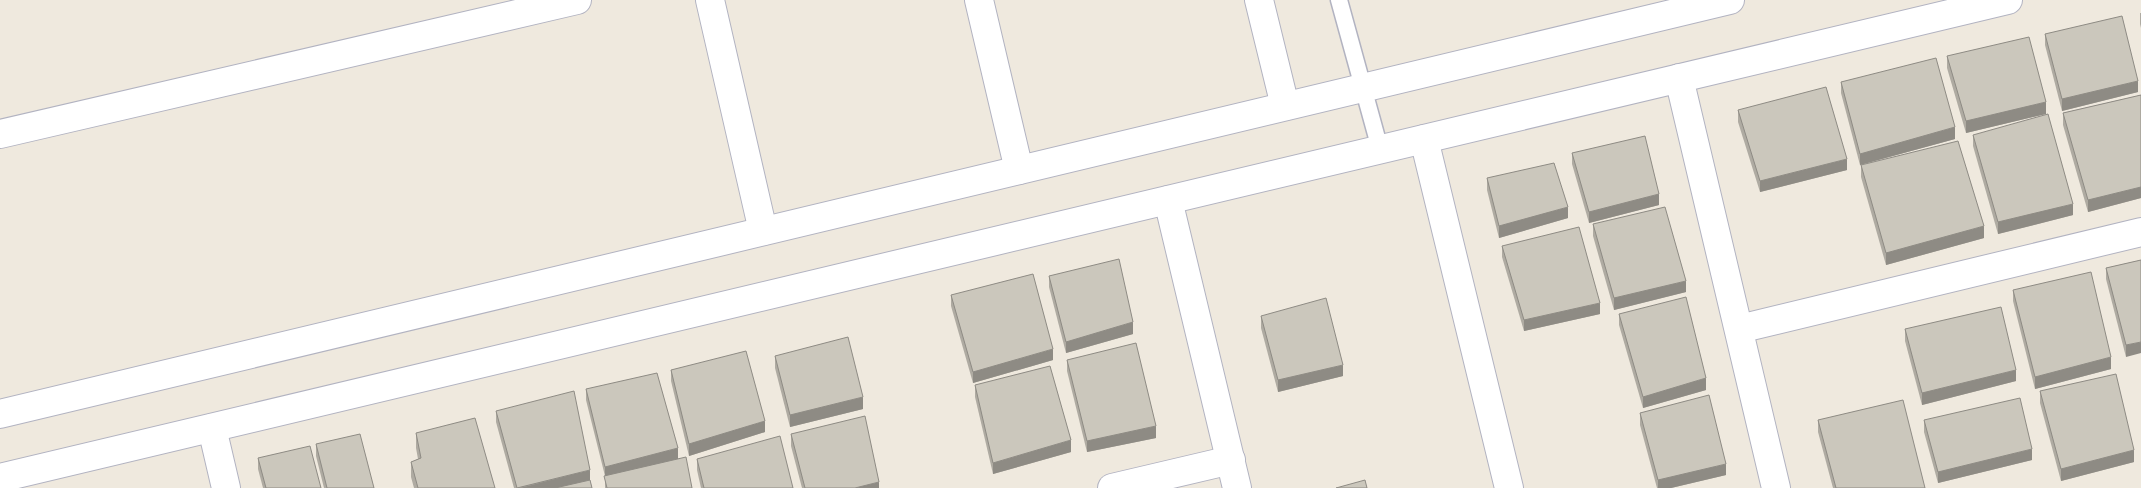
<svg xmlns="http://www.w3.org/2000/svg" width="2141" height="488" font-family="Roboto,sans-serif">
<style>
.lines{fill:none;stroke-linecap:round;stroke-linejoin:round}
.lane-casing{stroke:#b2b3c1;stroke-width:19}
.street-casing{stroke:#b2b3c1;stroke-width:30}
.secondary-casing{stroke:#b2b3c1;stroke-width:30}
.lane{stroke:#fff;stroke-width:16}
.street{stroke:#fff;stroke-width:28}
.secondary{stroke:#fff;stroke-width:28}
.wall{fill:#afaba2}
.shaded-wall{fill:#8e8b84}
.building{fill:#cbc7bc;stroke:#8e8b84}
</style>
<rect width="100%" height="100%" fill="#efe9de"/>
<g class="lines">
<defs>
<polyline id="lane" points="1339,0 1380,149"/>
<g id="street">
<polyline points="710,0 763,231"/>
<polyline points="979,0 1019,170"/>
<polyline points="1259,0 1285,106"/>
<polyline points="1679,78 1776,488"/>
<polyline points="0,134 577,0"/>
<polyline points="1424,139 1509,488"/>
<polyline points="1168,200 1237,488"/>
<polyline points="1739,329 2141,232"/>
<polyline points="212,428 226,488"/>
<polyline points="1112,488 1231,460"/>
</g>
<g id="secondary">
<polyline points="0,414 1730,0"/>
<polyline points="0,478 2008,0"/>
</g>
</defs>
<use href="#lane" class="lane-casing"/>
<use href="#street" class="street-casing"/>
<use href="#secondary" class="secondary-casing"/>
<use href="#lane" class="lane"/>
<use href="#street" class="street"/>
<use href="#secondary" class="secondary"/>
</g>
<g class="wall">
<polygon points="2140,13 2141,13 2141,28 2140,24"/>
<polygon points="2045,34 2138,92 2062,111 2045,45"/>
<polygon points="1947,56 2046,114 1966,133 1947,68"/>
<polygon points="1841,82 1955,139 1860,165 1841,93"/>
<polygon points="2141,95 2141,198 2088,212 2063,125 2063,113"/>
<polygon points="1738,110 1847,170 1760,192 1738,122"/>
<polygon points="1973,135 2073,215 1998,234 1973,146"/>
<polygon points="1572,153 1659,205 1589,223 1572,164"/>
<polygon points="1861,165 1984,238 1886,265 1861,177"/>
<polygon points="1487,178 1568,218 1499,238 1487,190"/>
<polygon points="1593,224 1686,292 1614,310 1593,236"/>
<polygon points="1502,246 1600,314 1524,331 1502,257"/>
<polygon points="2141,260 2126,357 2106,279 2106,268"/>
<polygon points="1049,276 1133,334 1066,353 1049,287"/>
<polygon points="2013,290 2111,369 2035,389 2013,301"/>
<polygon points="951,295 1053,360 973,383 951,306"/>
<polygon points="1619,314 1706,390 1643,408 1619,325"/>
<polygon points="1261,316 1343,376 1278,392 1261,328"/>
<polygon points="1905,329 2016,381 1922,405 1905,341"/>
<polygon points="775,356 863,409 790,427 775,368"/>
<polygon points="1067,360 1156,438 1087,452 1067,371"/>
<polygon points="671,370 765,432 689,456 671,381"/>
<polygon points="975,385 1071,452 993,474 975,397"/>
<polygon points="586,389 678,458 692,488 605,488 605,476 586,400"/>
<polygon points="2040,391 2134,462 2061,481 2040,403"/>
<polygon points="496,411 590,480 592,488 514,488 496,422"/>
<polygon points="1640,413 1726,475 1671,488 1657,488 1640,425"/>
<polygon points="1818,420 1925,488 1833,488 1818,432"/>
<polygon points="1924,420 2032,460 1938,483 1924,432"/>
<polygon points="416,433 495,488 414,488 411,477 411,462 418,459 416,448"/>
<polygon points="791,434 879,488 802,488 791,446"/>
<polygon points="316,444 374,488 324,488 316,456"/>
<polygon points="258,458 321,488 263,488 258,469"/>
<polygon points="697,459 793,488 701,488 697,470"/>
</g>
<g class="shaded-wall">
<polygon points="2138,81 2138,92 2062,111 2062,99"/>
<polygon points="2046,102 2046,114 1966,133 1966,121"/>
<polygon points="1955,127 1955,139 1860,165 1860,154"/>
<polygon points="1847,159 1847,170 1760,192 1760,181"/>
<polygon points="2141,187 2141,198 2088,212 2088,200"/>
<polygon points="1659,194 1659,205 1589,223 1589,212"/>
<polygon points="2073,204 2073,215 1998,234 1998,222"/>
<polygon points="1568,207 1568,218 1499,238 1499,226"/>
<polygon points="1984,226 1984,238 1886,265 1886,253"/>
<polygon points="1686,281 1686,292 1614,310 1614,298"/>
<polygon points="1600,303 1600,314 1524,331 1524,320"/>
<polygon points="1133,322 1133,334 1066,353 1066,342"/>
<polygon points="2141,342 2141,353 2126,357 2126,345"/>
<polygon points="1053,349 1053,360 973,383 973,372"/>
<polygon points="2111,357 2111,369 2035,389 2035,377"/>
<polygon points="1343,365 1343,376 1278,392 1278,380"/>
<polygon points="2016,370 2016,381 1922,405 1922,393"/>
<polygon points="1706,378 1706,390 1643,408 1643,397"/>
<polygon points="863,397 863,409 790,427 790,415"/>
<polygon points="765,421 765,432 689,456 689,444"/>
<polygon points="1156,426 1156,438 1087,452 1087,441"/>
<polygon points="1071,440 1071,452 993,474 993,463"/>
<polygon points="678,448 678,460 605,478 605,467"/>
<polygon points="2032,449 2032,460 1938,483 1938,472"/>
<polygon points="2134,450 2134,462 2061,481 2061,469"/>
<polygon points="1726,464 1726,475 1671,488 1658,488 1658,480"/>
<polygon points="590,470 590,481 564,488 520,488"/>
<polygon points="879,482 879,488 855,488"/>
</g>
<g class="building">
<polygon points="2122,16 2138,81 2062,99 2045,34"/>
<polygon points="2029,37 2046,102 1966,121 1947,56"/>
<polygon points="1936,58 1955,127 1860,154 1841,82"/>
<polygon points="1826,87 1847,159 1760,181 1738,110"/>
<polygon points="2141,95 2141,187 2088,200 2063,113"/>
<polygon points="2048,114 2073,204 1998,222 1973,135"/>
<polygon points="1645,136 1659,194 1589,212 1572,153"/>
<polygon points="1958,141 1984,226 1886,253 1861,165"/>
<polygon points="1554,163 1568,207 1499,226 1487,178"/>
<polygon points="1665,207 1686,281 1614,298 1593,224"/>
<polygon points="1579,227 1600,303 1524,320 1502,246"/>
<polygon points="1119,259 1133,322 1066,342 1049,276"/>
<polygon points="2141,260 2141,342 2126,345 2106,268"/>
<polygon points="2091,272 2111,357 2035,377 2013,290"/>
<polygon points="1033,274 1053,349 973,372 951,295"/>
<polygon points="1686,297 1706,378 1643,397 1619,314"/>
<polygon points="1326,298 1343,365 1278,380 1261,316"/>
<polygon points="2001,307 2016,370 1922,393 1905,329"/>
<polygon points="848,337 863,397 790,415 775,356"/>
<polygon points="1136,343 1156,426 1087,441 1067,360"/>
<polygon points="746,351 765,421 689,444 671,370"/>
<polygon points="1050,366 1071,440 993,463 975,385"/>
<polygon points="657,373 678,448 605,467 586,389"/>
<polygon points="2116,374 2134,450 2061,469 2040,391"/>
<polygon points="574,391 590,470 517,488 496,411"/>
<polygon points="1709,395 1726,464 1658,480 1640,413"/>
<polygon points="2020,398 2032,449 1938,472 1924,420"/>
<polygon points="1903,400 1925,488 1836,488 1818,420"/>
<polygon points="865,416 879,482 855,488 805,488 791,434"/>
<polygon points="475,418 495,488 418,488 411,462 421,458 416,433"/>
<polygon points="360,434 374,488 327,488 316,444"/>
<polygon points="780,436 793,488 704,488 697,459"/>
<polygon points="310,446 321,488 266,488 258,458"/>
<polygon points="686,457 692,488 607,488 604,476"/>
<polygon points="590,480 592,488 555,488"/>
<polygon points="1365,480 1367,488 1336,488"/>
</g>
</svg>
